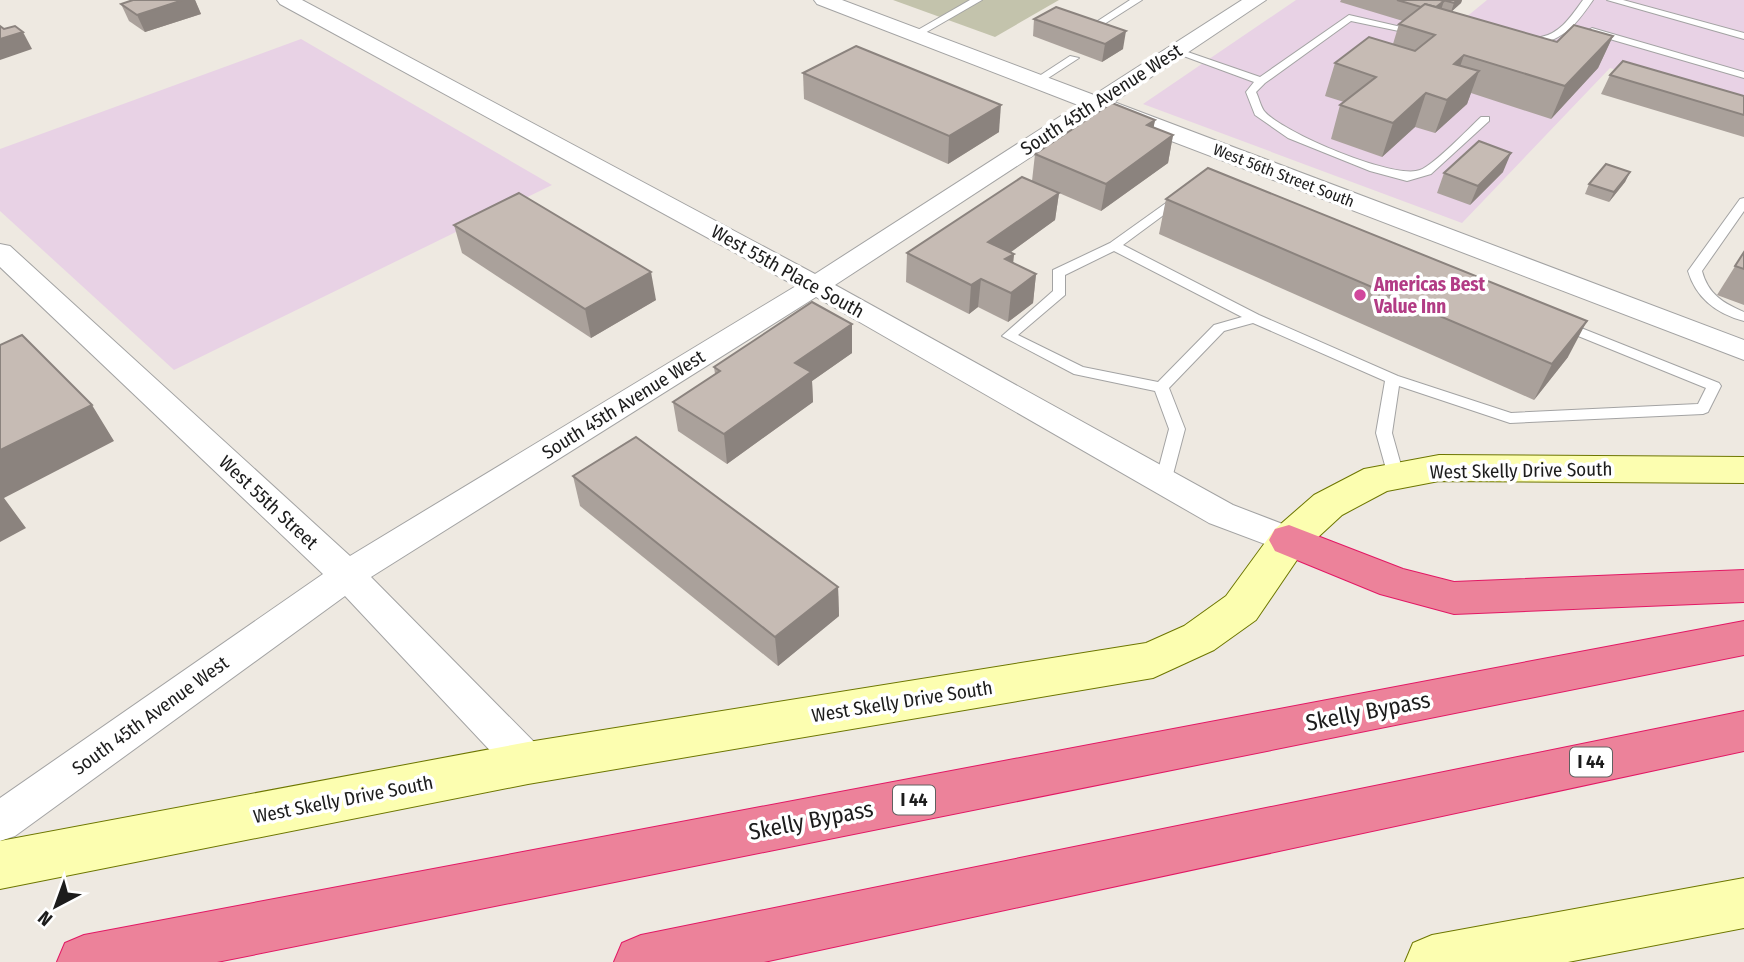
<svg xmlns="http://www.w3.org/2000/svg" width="1744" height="962" font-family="'Fira Sans Condensed',sans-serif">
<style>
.industrial{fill:#e8d2e5}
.construction{fill:#c3c3ac}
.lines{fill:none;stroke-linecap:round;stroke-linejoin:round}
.lane-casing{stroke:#a3a3a3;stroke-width:2}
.street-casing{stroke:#a3a3a3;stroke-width:2}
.secondary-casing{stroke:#6d7600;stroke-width:2}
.highway-casing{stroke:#e21864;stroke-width:2}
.lane{fill:#fff;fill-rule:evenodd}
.street{fill:#fff;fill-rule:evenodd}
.secondary{fill:#fcfeb0;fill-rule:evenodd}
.highway{fill:#ec829a;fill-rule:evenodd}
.wall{fill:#aaa19b}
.shaded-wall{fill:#8b837e}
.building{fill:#c6bbb4;stroke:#8b837e;stroke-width:2}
.hotel-dot{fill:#d1479c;stroke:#fff;stroke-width:2.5}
.labels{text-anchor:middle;stroke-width:7;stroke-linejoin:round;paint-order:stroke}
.far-street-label{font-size:16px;fill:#1c1c1c;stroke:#fff}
.shield{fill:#fff;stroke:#606060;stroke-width:2}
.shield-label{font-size:18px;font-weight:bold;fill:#1c1c1c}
.street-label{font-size:19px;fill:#1c1c1c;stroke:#fff}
.hotel-label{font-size:19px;font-weight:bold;fill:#b23c85;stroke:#fff;text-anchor:start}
.near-street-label{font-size:23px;fill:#1c1c1c;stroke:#fff}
</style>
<rect width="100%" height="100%" fill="#eee9e1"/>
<g class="industrial">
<polygon points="1296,0 1380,0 1459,23 1487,0 1744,0 1744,108 1610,68 1462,223 1143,104"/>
<polygon points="301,39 552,185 174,370 0,211 0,149"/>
</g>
<polygon class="construction" points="893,0 1059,0 995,37"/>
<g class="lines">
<defs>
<g id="lane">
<polygon points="970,0 982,0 918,37 909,35"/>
<polygon points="1130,0 1142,0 1098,28 1090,26"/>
<path d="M1583,0H1593C1579,20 1567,38 1541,43C1533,44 1526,45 1519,41C1526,37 1533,38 1541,37C1561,33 1572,15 1583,0Z"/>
<polygon points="1607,0 1623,0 1744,33 1744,39"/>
<path d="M1349,15L1423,32L1418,35L1351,21L1265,83L1256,92C1259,98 1261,108 1265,112C1284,133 1394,180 1420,170C1434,165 1468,129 1481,117H1489V121L1431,174L1407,181L1370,171L1288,138L1255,115L1246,92L1254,82L1170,51L1179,49L1260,77Z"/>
<polygon points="1592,28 1744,72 1744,78 1589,33 1587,31"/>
<polygon points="1070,56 1079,58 1039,84 1030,82"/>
<path d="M1180,193L1184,194V200L1123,245L1259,315L1398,376L1511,413L1698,404L1706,388L1556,327L1554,324L1556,321L1561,320L1719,383L1721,386L1708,412L1703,414L1510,423L1399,386L1392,433L1404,476L1396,482L1388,476L1376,433L1385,381L1253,323L1224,331L1169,388L1185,429L1171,482L1169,486H1157L1155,482L1169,429L1155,391L1074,374L1002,336L1053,291V270L1110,243ZM1114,251L1242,317L1214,325L1158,382L1083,367L1018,335L1065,295V275Z"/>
<path d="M1744,198V211L1702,271C1708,294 1723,303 1744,312V321C1717,314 1696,298 1688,271L1740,199Z"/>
</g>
<polygon id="street" points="277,0 302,0 815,274 1078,105 817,4 814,0 842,0 1094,95 1242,0 1266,0 1114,102 1744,340 1744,360 1098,113 835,285 1233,505 1301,531 1306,540 1301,549 1289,553 1209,523 816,297 371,577 542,750 549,763 542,776 528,781 514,776 345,596 15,836 0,841 0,798 323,574 0,267 0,244 10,246 350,556 796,286 280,4"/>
<g id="secondary">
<polygon points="1439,455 1744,457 1744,483 1439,481 1387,491 1342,515 1303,551 1256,620 1214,650 1153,678 528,784 0,889 0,841 528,742 1146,643 1184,626 1226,596 1275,529 1314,495 1364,469"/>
<polygon points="1744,878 1744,928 1568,962 1405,962 1413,943 1432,935"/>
</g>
<g id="highway">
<polygon points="1289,525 1403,569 1454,582 1744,570 1744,602 1454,614 1380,594 1275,551 1269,540 1275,529"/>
<polygon points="1744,621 1744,655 217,962 57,962 65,943 84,935"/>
<polygon points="1744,711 1744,751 764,962 614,962 622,943 641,935"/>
</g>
</defs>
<use href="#lane" class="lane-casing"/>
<use href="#street" class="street-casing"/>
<use href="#secondary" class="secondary-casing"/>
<use href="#highway" class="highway-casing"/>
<use href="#lane" class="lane"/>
<use href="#street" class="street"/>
<use href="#secondary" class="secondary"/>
<use href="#highway" class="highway"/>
</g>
<g class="wall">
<polygon points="133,0 195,0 201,14 145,32 129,21 121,4"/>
<polygon points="1341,0 1462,0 1461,3 1451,12 1557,42 1613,36 1598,68 1551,119 1471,93 1467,104 1435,133 1415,127 1382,157 1331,139 1340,105 1344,102 1325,96 1335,63 1393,44 1399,24 1403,21 1340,2"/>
<polygon points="1034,19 1123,49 1102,62 1033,36"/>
<polygon points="803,73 999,132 948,164 804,99"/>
<polygon points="1610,75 1744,96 1744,137 1601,94"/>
<polygon points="1155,120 1153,128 1173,135 1168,163 1101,211 1059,193 1055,220 1011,252 1014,254 1013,263 1036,274 1033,303 1008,322 978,307 969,314 906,282 907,253 1032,181 1035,154"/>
<polygon points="1503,172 1470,205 1437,193 1444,173"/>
<polygon points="1630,172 1625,182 1609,202 1585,194 1589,184"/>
<polygon points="1166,199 1568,357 1534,400 1159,234"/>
<polygon points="454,225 656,300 591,338 462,253"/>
<polygon points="1744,252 1744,305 1717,295"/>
<polygon points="852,324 852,353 812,381 813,402 727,464 678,431 673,402 715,374 714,367"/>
<polygon points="573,476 838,587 839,616 778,666 580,506"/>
</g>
<g class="shaded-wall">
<polygon points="183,0 195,0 201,14 145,32 137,15"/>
<polygon points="1457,0 1462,0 1461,3 1451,12 1454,3"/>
<polygon points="1444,1 1438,19 1432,10"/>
<polygon points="1126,31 1123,49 1102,62 1105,44"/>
<polygon points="23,32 32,49 0,60 0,39"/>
<polygon points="1613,36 1598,68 1551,119 1565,86"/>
<polygon points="1464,55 1453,87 1454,64"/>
<polygon points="1479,71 1467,104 1435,133 1447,100"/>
<polygon points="1426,93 1415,127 1382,157 1393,123"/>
<polygon points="1001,105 999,132 948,164 949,136"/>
<polygon points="1155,120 1150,147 1147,125"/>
<polygon points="1173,135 1168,163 1101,211 1106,184"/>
<polygon points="1511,153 1503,172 1470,205 1478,186"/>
<polygon points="1630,172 1625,182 1609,202 1614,192"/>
<polygon points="1059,193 1055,220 986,270 988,242"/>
<polygon points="1014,254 1011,282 1005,259"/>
<polygon points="651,272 656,300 591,338 585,309"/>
<polygon points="1036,274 1033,303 1008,322 1011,293"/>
<polygon points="981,279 978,307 969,314 971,285"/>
<polygon points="1587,321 1568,357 1534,400 1552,364"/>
<polygon points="852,324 852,353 812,381 813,402 727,464 724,434 795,363"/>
<polygon points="92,405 114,441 4,498 26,528 0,542 0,450"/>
<polygon points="838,587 839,616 778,666 775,637"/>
</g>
<g class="building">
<polygon points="133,0 183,0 137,15 121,4"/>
<polygon points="1397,0 1440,0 1444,1 1436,7 1425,4 1421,7"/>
<polygon points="1443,0 1457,0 1454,3"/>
<polygon points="1425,4 1557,42 1574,25 1613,36 1565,86 1464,55 1454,64 1479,71 1447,100 1426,93 1393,123 1340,105 1376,77 1335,63 1369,37 1415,51 1435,35 1399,24"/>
<polygon points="1056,7 1126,31 1105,44 1034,19"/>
<polygon points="0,26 4,29 15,26 23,32 0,39"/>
<polygon points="856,46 1001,105 949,136 803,73"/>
<polygon points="1623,61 1744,96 1744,115 1610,75"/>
<polygon points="1112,103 1155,120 1147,125 1173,135 1106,184 1035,154"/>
<polygon points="1479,141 1511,153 1478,186 1444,173"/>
<polygon points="1606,164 1630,172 1614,192 1589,184"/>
<polygon points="1208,168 1587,321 1552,364 1166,199"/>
<polygon points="1022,177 1059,193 988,242 1014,254 1005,259 1036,274 1011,293 981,279 971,285 907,253"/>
<polygon points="519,193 651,272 585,309 454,225"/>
<polygon points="1744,252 1744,269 1735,266"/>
<polygon points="812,302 852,324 795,363 811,372 724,434 673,402 720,371 714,367"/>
<polygon points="22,335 92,405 0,450 0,345"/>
<polygon points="636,437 838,587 775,637 573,476"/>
</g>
<circle class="hotel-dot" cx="1360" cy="295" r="7"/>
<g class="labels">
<g class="far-street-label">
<text transform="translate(1284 175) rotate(21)" y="6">West 56th Street South</text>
</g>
<g class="shield">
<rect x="1570" y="747.5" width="42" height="29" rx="5"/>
<rect x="893" y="785.5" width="42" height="29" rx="5"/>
</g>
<g class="shield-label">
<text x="1591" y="768">I 44</text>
<text x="914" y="806">I 44</text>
</g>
<g class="street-label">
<text transform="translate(1101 99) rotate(-33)" y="7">South 45th Avenue West</text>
<text transform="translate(788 271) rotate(29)" y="7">West 55th Place South</text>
<text transform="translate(623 404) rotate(-32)" y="7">South 45th Avenue West</text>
<text transform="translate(1521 470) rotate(-1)" y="7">West Skelly Drive South</text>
<text transform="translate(269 502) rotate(43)" y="7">West 55th Street</text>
<text transform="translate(902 701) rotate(-9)" y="7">West Skelly Drive South</text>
<text transform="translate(150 715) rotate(-36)" y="7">South 45th Avenue West</text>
<text transform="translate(343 799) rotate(-11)" y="7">West Skelly Drive South</text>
</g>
<g class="hotel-label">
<text x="1374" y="291">Americas Best<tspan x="1374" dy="22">Value Inn</tspan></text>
</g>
<g class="near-street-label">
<text transform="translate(1368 711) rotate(-11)" y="8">Skelly Bypass</text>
<text transform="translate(811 820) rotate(-11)" y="8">Skelly Bypass</text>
</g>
</g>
<g transform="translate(56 906) rotate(221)" stroke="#ffffff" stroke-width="5" paint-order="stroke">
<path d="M0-5L12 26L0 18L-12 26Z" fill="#1c1c1c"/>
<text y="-10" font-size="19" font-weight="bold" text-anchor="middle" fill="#1c1c1c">N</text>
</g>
</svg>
